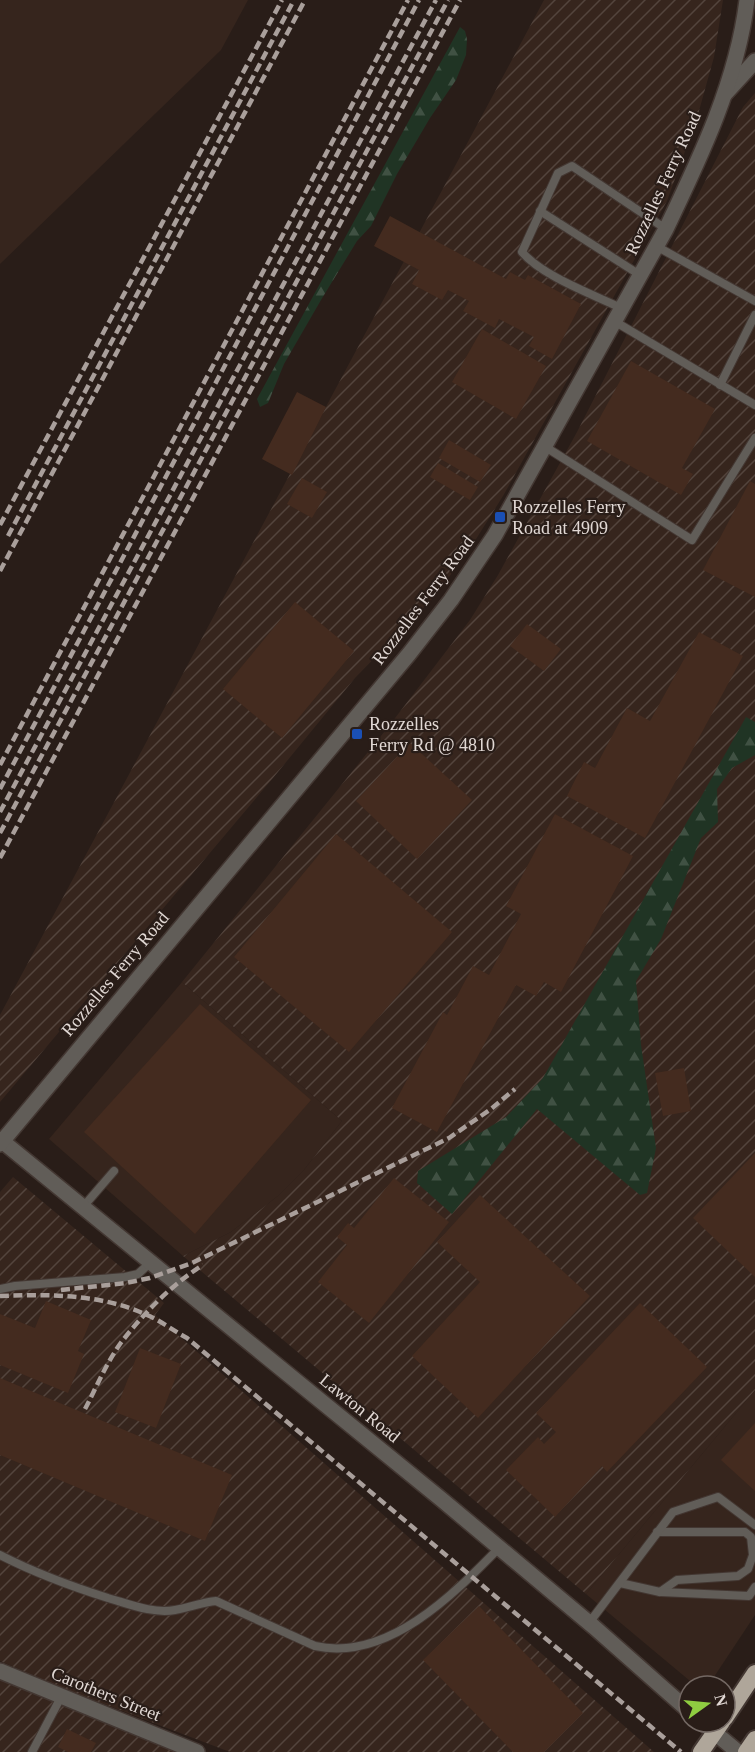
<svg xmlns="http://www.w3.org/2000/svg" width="755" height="1752" font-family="'Times New Roman',serif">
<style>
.built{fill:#36251d}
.industrial{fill:url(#industrial-furrows)}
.forest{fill:url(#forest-firs)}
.building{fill:#442b1f}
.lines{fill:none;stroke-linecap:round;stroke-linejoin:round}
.service-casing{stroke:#433732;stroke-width:10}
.minor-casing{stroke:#433732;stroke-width:18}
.tertiary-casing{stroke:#433732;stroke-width:18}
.trunk-casing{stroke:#433732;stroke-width:20}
.service{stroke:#615d58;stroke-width:8}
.minor{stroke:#615d58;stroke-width:15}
.tertiary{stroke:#615d58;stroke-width:15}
.trunk{stroke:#afa69a;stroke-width:16}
.rail{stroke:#a99f9b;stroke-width:4.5;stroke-dasharray:9 4.5;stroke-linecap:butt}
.transit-dot{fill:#1a4fb4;stroke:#291d18;stroke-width:2}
.labels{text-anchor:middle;stroke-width:4.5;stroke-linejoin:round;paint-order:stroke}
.street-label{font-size:18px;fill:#e1d8d4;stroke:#291d18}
.poi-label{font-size:18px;fill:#e1d8d4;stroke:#291d18;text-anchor:start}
</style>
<defs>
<pattern id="industrial-furrows" width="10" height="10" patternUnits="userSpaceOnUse" patternTransform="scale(1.5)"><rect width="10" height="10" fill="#36251d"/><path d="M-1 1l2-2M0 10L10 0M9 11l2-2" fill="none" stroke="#53443d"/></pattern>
<pattern id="forest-firs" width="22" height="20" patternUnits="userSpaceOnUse" patternTransform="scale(1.5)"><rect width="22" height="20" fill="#203424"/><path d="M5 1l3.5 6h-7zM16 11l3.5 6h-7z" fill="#405143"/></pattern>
</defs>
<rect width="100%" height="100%" fill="#291d18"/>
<g class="built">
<polygon points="0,0 248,0 221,50 0,264"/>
<polygon points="182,982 342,1121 304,1170 278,1196 231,1232 183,1256 49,1139"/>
<polygon points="755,1390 755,1615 708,1686 696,1686 586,1594"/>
</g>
<g class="industrial">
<polygon points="544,0 723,0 714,57 697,118 667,201 503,496 466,555 431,600 355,678 273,778 0,1102 0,1015"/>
<polygon points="755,93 755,1390 586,1594 183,1256 231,1232 278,1196 304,1170 342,1121 182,982 389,726 470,620 498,575 577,432 743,107"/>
<polygon points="13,1177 164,1303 155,1315 654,1752 230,1752 67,1690 0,1661 0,1192"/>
<polygon points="0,1678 177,1752 0,1752"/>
</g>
<g class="forest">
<polygon points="460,27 465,31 467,39 466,55 456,80 430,118 397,174 371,226 357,241 321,300 284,364 268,403 260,407 257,399"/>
<polygon points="746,717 755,722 755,755 732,768 717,789 718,822 701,838 661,939 636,981 641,1045 656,1148 647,1193 640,1195 537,1109 452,1214 417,1183 418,1171 506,1117 543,1078"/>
</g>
<g class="building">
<polygon points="390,216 506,279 510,272 525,280 528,275 581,304 552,359 529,346 534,337 499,319 495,328 463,311 469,301 448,290 442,300 412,284 419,270 374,246"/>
<polygon points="482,329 546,366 516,419 452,382"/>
<polygon points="631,361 715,409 682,468 693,474 681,495 587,441"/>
<polygon points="297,392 326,407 292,475 262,459"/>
<polygon points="449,440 491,465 480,482 439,458"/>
<polygon points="438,463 478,487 470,500 430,477"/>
<polygon points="302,478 327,492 312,518 287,504"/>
<polygon points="750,481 755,484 755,597 703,570"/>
<polygon points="295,602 354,651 282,738 223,689"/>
<polygon points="527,624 561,649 544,671 510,646"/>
<polygon points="699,632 743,656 645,838 567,796 584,762 595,768 627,708 650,721"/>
<polygon points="410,743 472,800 417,859 356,801"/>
<polygon points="555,814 633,856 561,992 544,982 536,996 516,985 437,1132 392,1108 443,1012 447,1015 473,966 489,975 521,914 506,906"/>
<polygon points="336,834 452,932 349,1052 234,957"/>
<polygon points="200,1004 311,1100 195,1234 84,1132"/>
<polygon points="684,1068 691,1111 663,1116 655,1073"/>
<polygon points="755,1153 755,1277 693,1218"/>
<polygon points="394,1178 449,1222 369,1323 318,1282 347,1245 337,1237 348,1223 354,1228"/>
<polygon points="480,1195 590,1296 478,1418 412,1356 480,1282 437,1242"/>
<polygon points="46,1301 91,1320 78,1351 84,1354 68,1393 0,1365 0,1314 35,1328"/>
<polygon points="640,1303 707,1367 607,1472 602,1466 555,1517 506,1470 538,1437 544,1444 556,1432 536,1413"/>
<polygon points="140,1348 181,1364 156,1428 115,1412"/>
<polygon points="0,1378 232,1475 205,1541 0,1455"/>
<polygon points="755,1423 755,1491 721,1460"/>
<polygon points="479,1606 583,1713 544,1752 513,1752 423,1660"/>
<polygon points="67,1729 96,1743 91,1752 68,1752 58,1747"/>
</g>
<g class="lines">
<defs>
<g id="service">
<polyline points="540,211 640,275"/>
<polyline points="656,246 755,301"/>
<path d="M621,308C592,294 542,276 522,252L558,173L572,166L666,229"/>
<polyline points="614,321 755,405"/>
<polyline points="720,385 755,315"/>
<polyline points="544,446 692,540 755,438"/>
<polyline points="83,1207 114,1171"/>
<polyline points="0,1289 15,1286 125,1277 138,1274 151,1262"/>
<polyline points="657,1532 745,1532 751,1537 753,1555 748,1569 738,1576 677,1580 660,1592"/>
<path d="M0,1555C35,1573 70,1586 108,1598C129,1604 153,1614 175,1610C189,1608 202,1602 216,1601L315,1646C387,1662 453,1595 499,1548"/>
<polyline points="620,1583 660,1592 749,1596 755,1587"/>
<polyline points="589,1623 673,1512 718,1497 755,1525"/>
<polyline points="32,1752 61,1697"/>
</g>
<g id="minor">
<polyline points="725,94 755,61"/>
<polyline points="0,1671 197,1752"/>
</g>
<g id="tertiary">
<polyline points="2,1141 441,1499 594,1627 689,1711"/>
<path d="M0,1144L409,654L451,600L495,535L666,229C701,156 737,81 747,0"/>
<polyline points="702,1722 738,1752"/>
</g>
<g id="trunk">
<polyline points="725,1718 755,1673"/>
<polyline points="701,1752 722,1722"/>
<polyline points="746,1752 755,1739"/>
</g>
</defs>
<use href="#service" class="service-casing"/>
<use href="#minor" class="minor-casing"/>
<use href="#tertiary" class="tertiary-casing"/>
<use href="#trunk" class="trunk-casing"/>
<use href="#service" class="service"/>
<use href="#minor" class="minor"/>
<use href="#tertiary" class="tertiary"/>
<use href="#trunk" class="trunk"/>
<g class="rail">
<polyline points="0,525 282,0"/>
<polyline points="8,536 294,0"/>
<polyline points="0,571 305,0"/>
<polyline points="0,765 408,0"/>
<polyline points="0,789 419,0"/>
<polyline points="0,812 436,0"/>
<polyline points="0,833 448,0"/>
<polyline points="0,858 460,0"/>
<polyline points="61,1290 126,1283 150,1278 192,1263 449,1138 491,1109 515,1089"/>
<path d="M0,1296C49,1294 102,1294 147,1315C161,1321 174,1331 187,1338L681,1752"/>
<path d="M85,1409C96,1388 106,1364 120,1344C142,1315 172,1284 203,1265"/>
</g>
</g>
<g class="transit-dot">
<rect x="494" y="511" width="12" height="12" rx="3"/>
<rect x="351" y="728" width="12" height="12" rx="3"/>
</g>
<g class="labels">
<g class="street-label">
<text transform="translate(663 183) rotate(-65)" y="6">Rozzelles Ferry Road</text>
<text transform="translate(423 600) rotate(-53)" y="6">Rozzelles Ferry Road</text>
<text transform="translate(115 974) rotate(-50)" y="6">Rozzelles Ferry Road</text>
<text transform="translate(360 1408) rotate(39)" y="6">Lawton Road</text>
<text transform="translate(106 1694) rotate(22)" y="6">Carothers Street</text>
</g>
<g class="poi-label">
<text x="512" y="513">Rozzelles Ferry<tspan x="512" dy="21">Road at 4909</tspan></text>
<text x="369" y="730">Rozzelles<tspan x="369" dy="21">Ferry Rd @ 4810</tspan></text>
</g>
</g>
<g transform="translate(707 1704) rotate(75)"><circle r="28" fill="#291d18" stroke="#736863" stroke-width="1.5"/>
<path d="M0-4.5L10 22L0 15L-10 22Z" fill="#8fcd41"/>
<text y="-9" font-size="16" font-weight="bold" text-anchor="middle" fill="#e1d8d4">N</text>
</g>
</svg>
